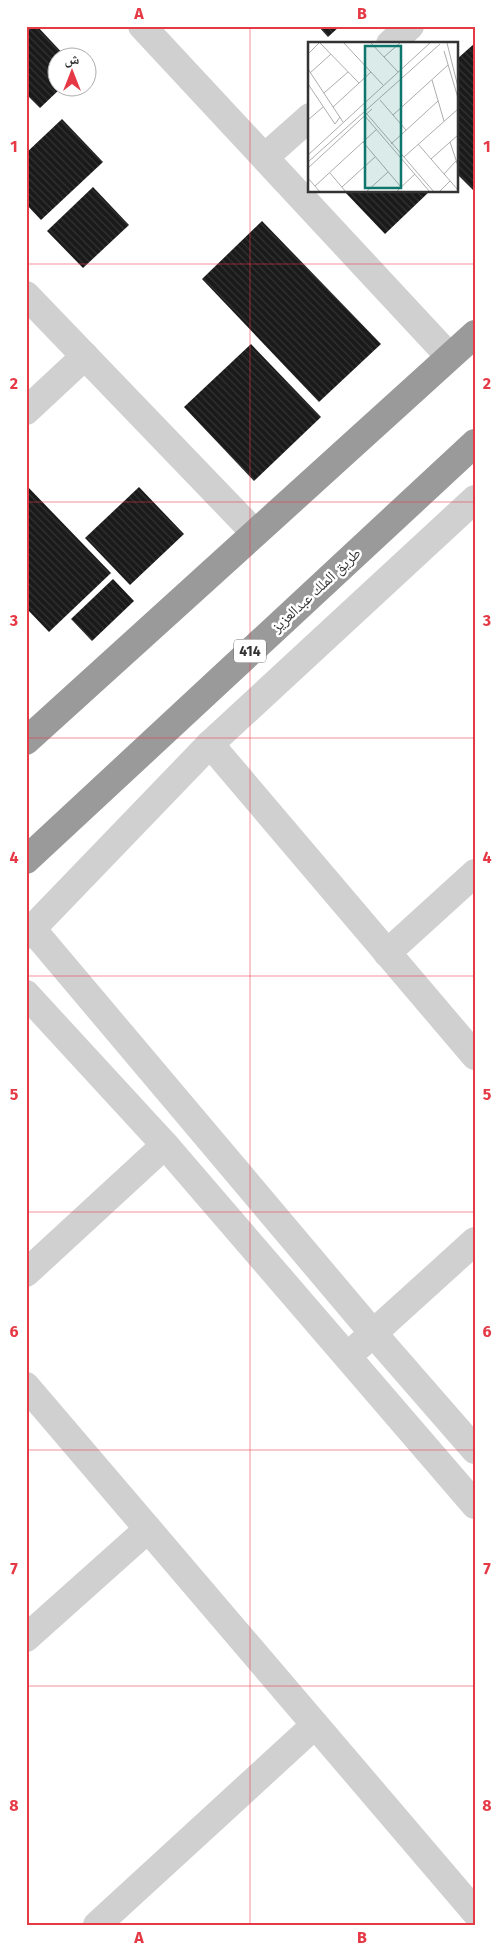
<svg xmlns="http://www.w3.org/2000/svg" width="501" height="1951" font-family="'Fira Sans','Noto Naskh Arabic',sans-serif">
  <defs>
    <pattern id="building-back-hatch" width="6" height="6" patternUnits="userSpaceOnUse" patternTransform="scale(1.25)"><rect width="6" height="6" fill="#1a1a1a"/><path d="M-1 5l2 2M0 0l6 6M5-1l2 2" fill="none" stroke="#333"/></pattern>
  </defs>
  <rect width="100%" height="100%" fill="#fff"/>
  <!-- building -->
  <g fill="url(#building-back-hatch)">
    <path d="M 32,26 L 37,26 L 67,58 L 58,58 L 58,88 L 61,88 L 40,108 L 26,94 L 26,32 Z"/>
    <path d="M 318,26 L 340,26 L 328,37 Z"/>
    <path d="M 475,43 L 475,192 L 457,174 L 457,59 Z"/>
    <path d="M 62,119 L 103,162 L 41,220 L 26,204 L 26,153 Z"/>
    <path d="M 93,187 L 129,225 L 83,268 L 47,231 Z"/>
    <path d="M 344,191 L 430,191 L 385,234 Z"/>
    <path d="M 262,221 L 381,344 L 319,402 L 202,279 Z"/>
    <path d="M 251,344 L 321,417 L 254,481 L 184,407 Z"/>
    <path d="M 26,485 L 111,573 L 49,632 L 26,608 Z"/>
    <path d="M 139,487 L 184,534 L 130,585 L 85,538 Z"/>
    <path d="M 113,579 L 134,601 L 92,641 L 71,619 Z"/>
  </g>
  <g fill="none" stroke-linecap="round" stroke-linejoin="round">
    <!-- minor -->
    <g stroke="#d0d0d0" stroke-width="28">
      <path d="M 142,26 L 449,356"/>
      <path d="M 390,44 L 410,26"/>
      <path d="M 265,157 L 310,117"/>
      <path d="M 26,295 L 255,533"/>
      <path d="M 26,411 L 85,356"/>
      <path d="M 210,744 L 475,1056"/>
      <path d="M 26,926 L 33,930 L 373,1333 L 475,1450"/>
      <path d="M 26,935 L 210,744 L 475,499"/>
      <path d="M 387,953 L 475,873"/>
      <path d="M 26,994 L 165,1145 L 475,1505"/>
      <path d="M 26,1273 L 165,1145"/>
      <path d="M 359,1346 L 475,1241"/>
      <path d="M 26,1386 L 475,1912"/>
      <path d="M 26,1638 L 148,1529"/>
      <path d="M 97,1925 L 315,1725"/>
    </g>
    <!-- highway -->
    <g stroke="#9a9a9a" stroke-width="28">
      <path d="M 26,741 L 475,334"/>
      <path d="M 26,860 L 475,443"/>
    </g>
  </g>
  <!-- grid -->
  <path fill="none" stroke="#e63946" stroke-width="1" stroke-opacity="0.55" d="M 250,26 L 250,1925M 26,264 L 475,264M 26,502 L 475,502M 26,738 L 475,738M 26,976 L 475,976M 26,1212 L 475,1212M 26,1450 L 475,1450M 26,1686 L 475,1686"/>
  <g text-anchor="middle" dominant-baseline="central" stroke-width="5" stroke-linejoin="round" paint-order="stroke">
    <!-- shield labels -->
    <rect fill="#fff" stroke="#707070" stroke-width="1" x="234" y="639.5" width="32" height="23" rx="4"/>
    <g font-size="14" font-weight="bold" fill="#333">
      <text x="250" y="651">414</text>
    </g>
    <!-- street labels -->
    <g font-size="15" fill="#333" stroke="#fff">
      <text transform="translate(316 590) rotate(-43)">طريق الملك عبدالعزيز</text>
    </g>
  </g>
  <!-- overview -->
  <g transform="translate(308 42)">
    <rect width="150" height="150" fill="#fff"/>
    <path fill="none" stroke="#adadad" stroke-width="1" d="M 35,0 L 75,43M 62,0 L 90,30M 12,1 L 51,41M 139,1 L 150,45M 136,9 L 150,56M 0,12 L 12,0M 76,15 L 93,0M 0,27 L 35,80M 2,31 L 23,12M 124,38 L 136,79M 0,42 L 27,82 L 32,75M 16,51 L 40,30M 72,58 L 98,88M 25,65 L 63,30M 58,71 L 126,150M 56,73 L 122,150M 85,73 L 140,23M 0,78 L 15,65M 55,100 L 93,145M 142,100 L 150,124M 83,102 L 130,59M 110,102 L 150,148M 0,113 L 123,0M 96,115 L 150,67M 123,117 L 150,93M 0,120 L 132,2M 0,126 L 64,67M 22,131 L 38,150M 136,132 L 148,119M 0,136 L 12,150M 7,144 L 69,87M 34,145 L 67,115M 58,150 L 80,130M 88,150 L 107,132M 131,150 L 142,139"/>
    <path fill="#0f766e" fill-opacity="0.15" stroke="#0f766e" stroke-width="2.5" d="M 57,4 L 93,4 L 93,146 L 57,146 Z"/>
    <rect width="150" height="150" fill="none" stroke="#333" stroke-width="2.5"/>
  </g>
  <!-- border -->
  <rect width="501" height="1951" fill="none" stroke="#ffffff" stroke-width="55"/>
  <!-- north arrow -->
  <g transform="translate(72 72)"><circle r="24" fill="#ffffff" stroke="#adadad"/>
  <path d="M0-4L9 19L0 12L-9 19Z" fill="#e63946"/>
  <text y="-8" font-size="14" font-weight="bold" text-anchor="middle" fill="#333333">ش</text>
  </g>
  <rect x="28" y="28" width="446" height="1896" fill="none" stroke="#e63946" stroke-width="2"/>
  <g font-size="16" text-anchor="middle" font-weight="bold" fill="#e63946">
    <text x="139" y="19">A</text>
    <text x="362" y="19">B</text>
    <text x="14" y="152">1</text>
    <text x="487" y="152">1</text>
    <text x="14" y="389">2</text>
    <text x="487" y="389">2</text>
    <text x="14" y="626">3</text>
    <text x="487" y="626">3</text>
    <text x="14" y="863">4</text>
    <text x="487" y="863">4</text>
    <text x="14" y="1100">5</text>
    <text x="487" y="1100">5</text>
    <text x="14" y="1337">6</text>
    <text x="487" y="1337">6</text>
    <text x="14" y="1574">7</text>
    <text x="487" y="1574">7</text>
    <text x="14" y="1811">8</text>
    <text x="487" y="1811">8</text>
    <text x="139" y="1943">A</text>
    <text x="362" y="1943">B</text>
  </g>
</svg>
